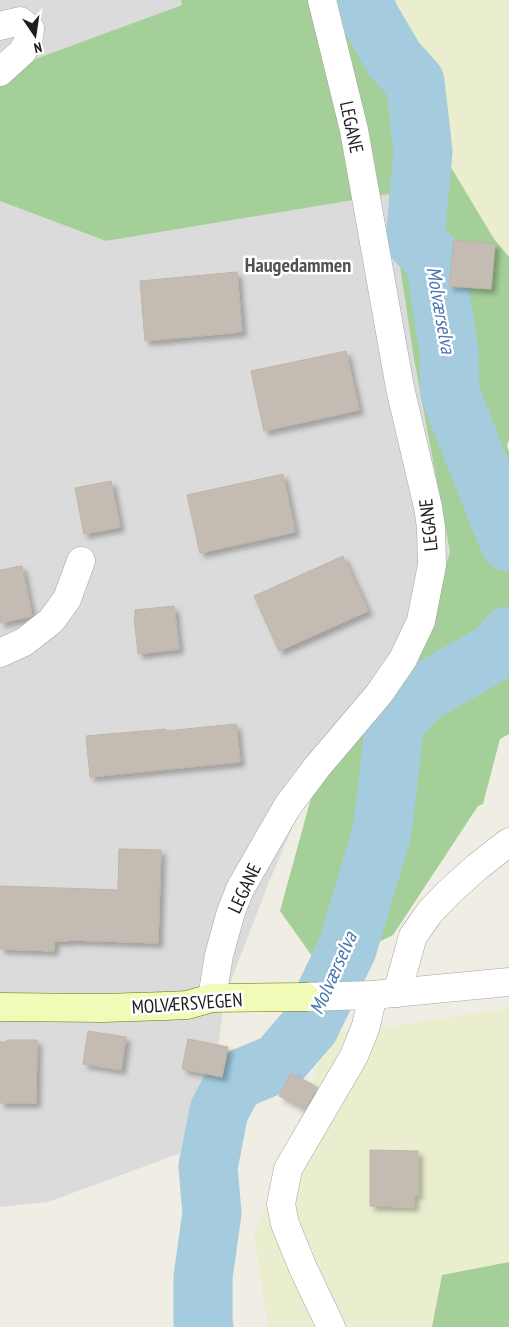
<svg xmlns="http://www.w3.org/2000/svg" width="509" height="1327" font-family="'PT Sans Narrow',sans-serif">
  <defs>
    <filter id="shadow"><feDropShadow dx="4.5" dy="4.5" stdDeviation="2.5" flood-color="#0004"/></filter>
  </defs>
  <rect width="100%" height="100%" fill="#efede4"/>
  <!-- residential -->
  <g fill="#dcdbdb">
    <path d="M 0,0 L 181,0 L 182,5 L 0,72 Z"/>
    <path d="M 389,193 L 414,359 L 450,552 L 416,663 L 316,780 L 318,768 L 269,882 L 224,999 L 209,1127 L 208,1143 L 48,1202 L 0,1207 L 0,201 L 106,241 Z"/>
  </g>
  <!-- farmland -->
  <g fill="#eaeecf">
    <path d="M 379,0 L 509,0 L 509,257 L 494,239 L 449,164 L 403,64 Z"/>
    <path d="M 509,1008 L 509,1262 L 442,1275 L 432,1327 L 268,1327 L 254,1236 L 304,1106 L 329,1033 L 393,1026 Z"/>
  </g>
  <!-- forest -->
  <g fill="#a4cf98">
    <path d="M 181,0 L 379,0 L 403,64 L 449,164 L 494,239 L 509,257 L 509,440 L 507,445 L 509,452 L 509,734 L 500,739 L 483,804 L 478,806 L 393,935 L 322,970 L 280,911 L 316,780 L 416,663 L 450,552 L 414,359 L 389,194 L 106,241 L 0,201 L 0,72 L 182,5 Z"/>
    <path d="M 509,1262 L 509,1327 L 432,1327 L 442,1275 Z"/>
  </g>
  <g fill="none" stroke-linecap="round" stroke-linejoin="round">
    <!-- river -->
    <g stroke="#a4ccde" stroke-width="59">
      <path d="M 365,0 L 368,14 L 395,60 L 415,82 L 423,151 L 415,240 L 435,261 L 449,351 L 450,393 L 509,542"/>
      <path d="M 204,1327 L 203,1323 L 203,1277 L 212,1213 L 208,1167 L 219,1111 L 235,1081 L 278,1063 L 310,1026 L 347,949 L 382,832 L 395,722 L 420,695 L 498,650 L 509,636"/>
    </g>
  </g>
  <!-- building -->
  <g fill="#c4bcb3" stroke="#c1b4a6" filter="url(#shadow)">
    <path d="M 454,240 L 495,244 L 491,289 L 449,286 Z"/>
    <path d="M 237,272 L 242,332 L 145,341 L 140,281 Z"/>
    <path d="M 346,351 L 359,410 L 264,431 L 251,371 Z"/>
    <path d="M 283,474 L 295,532 L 200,553 L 187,495 Z"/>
    <path d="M 111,481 L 120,527 L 84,534 L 75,488 Z"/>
    <path d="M 343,556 L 368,611 L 279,651 L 254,596 Z"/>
    <path d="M 22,566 L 32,616 L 0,623 L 0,570 Z"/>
    <path d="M 174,606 L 179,649 L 138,654 L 134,617 L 135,616 L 135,610 Z"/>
    <path d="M 236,724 L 240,762 L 90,777 L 86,736 L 166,729 L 166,731 Z"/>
    <path d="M 119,849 L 161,850 L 158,943 L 69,940 L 69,941 L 54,941 L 54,951 L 0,949 L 0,886 L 118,890 Z"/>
    <path d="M 88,1031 L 126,1037 L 121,1070 L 83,1064 Z"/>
    <path d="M 188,1039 L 228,1047 L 222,1077 L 182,1069 Z"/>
    <path d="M 7,1040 L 37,1040 L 36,1103 L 0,1103 L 0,1042 L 7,1042 Z"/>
    <path d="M 291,1073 L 317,1087 L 305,1109 L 279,1096 Z"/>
    <path d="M 370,1150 L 418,1151 L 418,1195 L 414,1195 L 414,1207 L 370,1206 Z"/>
  </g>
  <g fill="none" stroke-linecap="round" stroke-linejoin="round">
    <!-- street casing -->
    <g stroke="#a5a5a5" stroke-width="29">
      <g id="street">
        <path d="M 0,26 L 20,21 L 30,29 L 28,42 L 22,52 L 0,72"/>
        <path d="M 0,653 L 24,642 L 51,621 L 67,599 L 81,561"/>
        <path d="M 397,993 L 413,936 L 430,912 L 448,893 L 477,867 L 509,842"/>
        <path d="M 305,997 L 373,995 L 509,982"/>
        <path d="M 212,998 L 219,955 L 231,912 L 240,889 L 287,807 L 317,767 L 379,694 L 403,659 L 421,621 L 432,565 L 431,527 L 428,507 L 400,388 L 354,130 L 322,0"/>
        <path d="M 331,1327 L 303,1268 L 285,1224 L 281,1204 L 288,1169 L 354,1056 L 366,1026 L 373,995"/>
      </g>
    </g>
    <!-- secondary casing -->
    <g stroke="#617703" stroke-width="29">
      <path id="secondary" d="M 0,1007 L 103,1008 L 166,1006 L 187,1005 L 212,998 L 305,997"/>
    </g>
    <!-- street -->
    <use href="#street" stroke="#fff" stroke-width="28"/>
    <!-- secondary -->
    <use href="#secondary" stroke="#f2fab7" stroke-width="28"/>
  </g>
  <g text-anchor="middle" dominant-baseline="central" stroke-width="5" stroke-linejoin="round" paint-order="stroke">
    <!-- street labels -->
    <g font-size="19" fill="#1e1e1e" stroke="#fff">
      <text transform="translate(352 127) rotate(78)">LEGANE</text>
      <text transform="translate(428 525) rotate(-96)">LEGANE</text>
      <text transform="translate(244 888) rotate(-65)">LEGANE</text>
      <text transform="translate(187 1003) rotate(-4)">MOLVÆRSVEGEN</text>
    </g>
    <!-- neighbourhood labels -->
    <g font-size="20" font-weight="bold" fill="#515151" stroke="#fff">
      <text x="298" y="265">Haugedammen</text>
    </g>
    <!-- water labels -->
    <g font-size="20" font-style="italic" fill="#4974af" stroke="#fff">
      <text transform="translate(441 310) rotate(80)">Molværselva</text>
      <text transform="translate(333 973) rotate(-66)">Molværselva</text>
    </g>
  </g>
  <!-- north arrow -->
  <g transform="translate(35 35) rotate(167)" stroke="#ffffff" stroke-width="4" paint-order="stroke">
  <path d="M0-4L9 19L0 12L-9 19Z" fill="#1e1e1e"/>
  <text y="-8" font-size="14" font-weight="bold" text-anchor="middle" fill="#1e1e1e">N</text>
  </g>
</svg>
